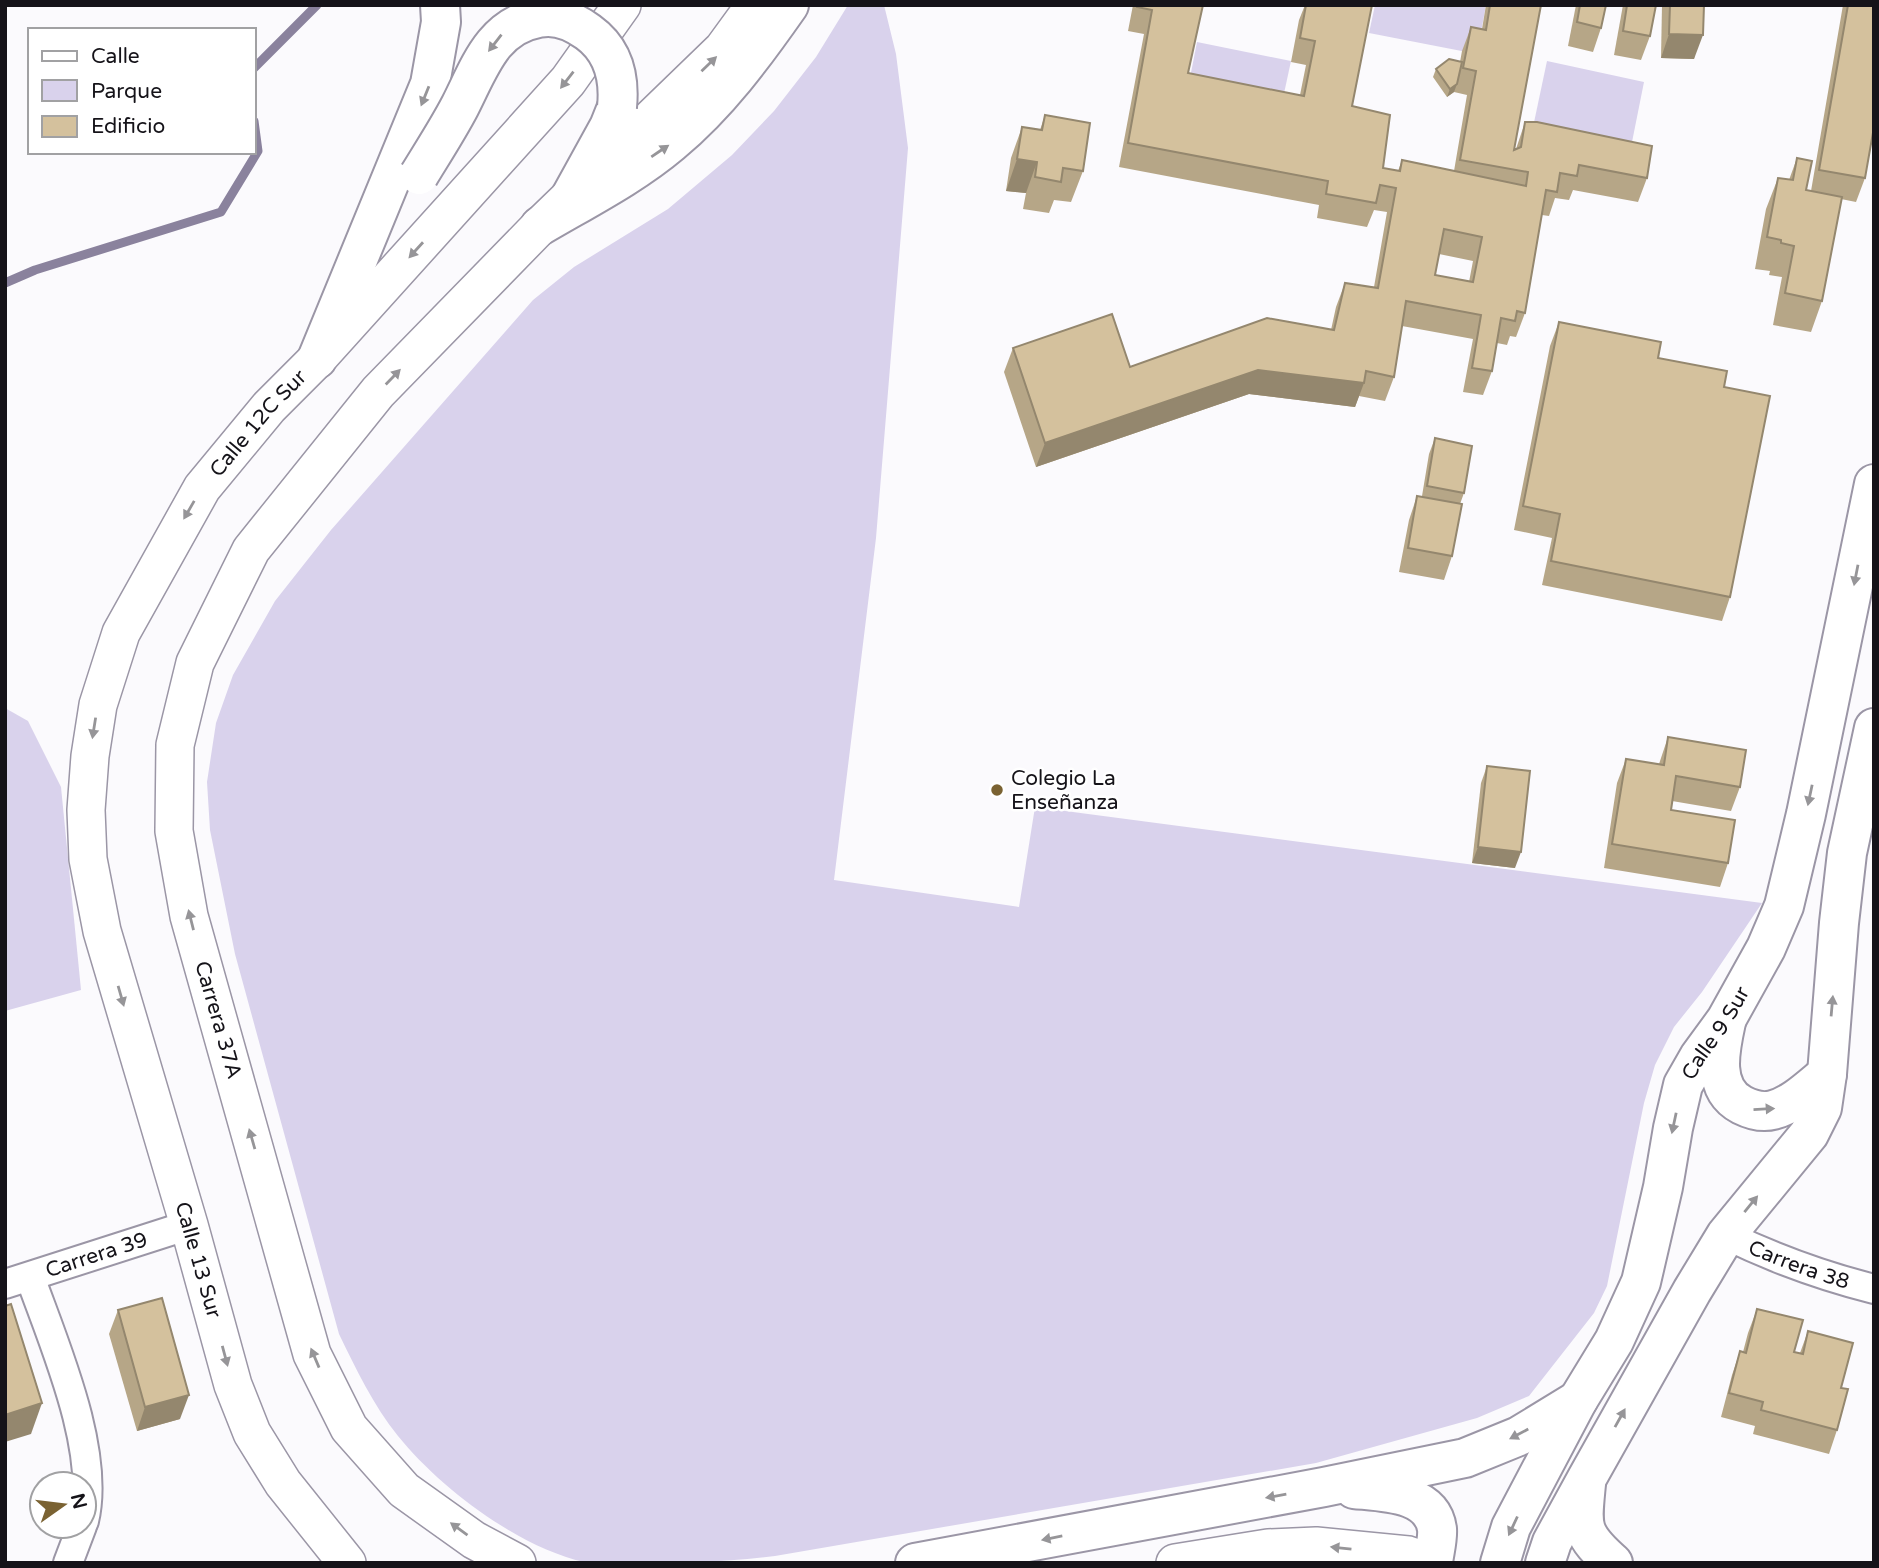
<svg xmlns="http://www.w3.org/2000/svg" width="1879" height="1568" font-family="'Varela Round',sans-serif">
  <rect width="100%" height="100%" fill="#fbfafd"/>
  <!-- green -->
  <g fill="#d9d2ec">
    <path d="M 848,5 L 884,5 L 896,54 L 908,148 L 876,538 L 834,880 L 1019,907 L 1035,807 L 1762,903 L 1702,992 L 1674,1027 L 1655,1065 L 1644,1103 L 1607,1286 L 1594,1313 L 1529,1396 L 1477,1418 L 1316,1463 L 775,1556 C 727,1562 680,1563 632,1563 C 617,1563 599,1566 584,1562 C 518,1547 440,1488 398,1436 C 373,1405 356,1369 339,1334 L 235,954 L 210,830 L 207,782 L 216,723 L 233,675 L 275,601 L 331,530 L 533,300 L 574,267 L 668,209 L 732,155 L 774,111 L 816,57 Z"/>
    <path d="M 1375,5 L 1486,5 L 1477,54 L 1369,33 Z"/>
    <path d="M 1197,42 L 1291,61 L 1280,112 L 1187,93 Z"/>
    <path d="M 1547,61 L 1644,82 L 1627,167 L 1529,146 Z"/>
    <path d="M 5,708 L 28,721 L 61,787 L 81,990 L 5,1011 Z"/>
  </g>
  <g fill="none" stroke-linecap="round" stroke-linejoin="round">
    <!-- stream -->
    <g stroke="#8a829d" stroke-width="9">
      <path d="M 254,68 L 317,5"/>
      <path d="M 5,283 L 35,270 L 221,212 L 258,151 L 254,121"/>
    </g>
    <!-- minor casing -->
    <g stroke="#9b96a6" stroke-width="32">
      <g id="minor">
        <path id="s1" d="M 1726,1235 C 1773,1258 1823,1276 1874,1289"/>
        <path d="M 30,1277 C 54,1344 101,1451 84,1521"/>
        <path id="s2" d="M 5,1284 L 189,1225"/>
        <path d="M 68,1563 L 82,1526"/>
      </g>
    </g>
    <!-- tertiary casing -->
    <g stroke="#9b96a6" stroke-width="40">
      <g id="tertiary">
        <path id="s3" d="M 347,1563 L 283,1483 L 252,1433 L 233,1385 L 189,1225 L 102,931 L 88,859 L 86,810 L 90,756 L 98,705 L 121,633 L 202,488 L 269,407 L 317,359 L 568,81 L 622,5"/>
        <path d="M 517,1563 L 474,1540 L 404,1490 L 349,1428 L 312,1354 L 189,916 L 174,831 L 175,745 L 195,663 L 251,550 L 378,392 L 540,226 L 723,49 L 755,5"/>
        <path d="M 1175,1563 L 1268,1548 L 1316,1546 L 1408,1555 L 1432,1563"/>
      </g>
    </g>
    <!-- secondary casing -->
    <g stroke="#9b96a6" stroke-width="42">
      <g id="secondary">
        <path d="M 1726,1022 C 1720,1049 1711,1089 1742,1105 C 1752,1110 1762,1113 1773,1110 C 1793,1105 1812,1086 1827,1074"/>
        <path d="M 1586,1484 C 1582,1526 1579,1533 1613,1563"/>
        <path d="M 1354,1489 C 1383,1492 1432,1492 1437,1529 C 1438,1539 1434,1553 1433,1563"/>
        <path d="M 915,1563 L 1324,1487 L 1465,1458 L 1519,1436 L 1578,1400"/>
        <path id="s4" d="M 1500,1563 L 1511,1527 L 1578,1400 L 1614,1341 L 1641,1282 L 1663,1187 L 1673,1128 L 1683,1085 L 1699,1057 L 1726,1020 L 1766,948 L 1784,906 L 1806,814 L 1874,484"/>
        <path d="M 1545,1563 L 1552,1542 L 1587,1478 L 1692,1291 L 1726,1235 L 1809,1134 L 1822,1108 L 1827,1074 L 1839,923 L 1847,853 L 1874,728"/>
      </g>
    </g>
    <!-- primary casing -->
    <g stroke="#9b96a6" stroke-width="42">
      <g id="primary">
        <path d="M 571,196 L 609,127 L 617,107"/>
        <path d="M 540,226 C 584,200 632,176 671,143 C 718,104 754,55 789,5"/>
        <path d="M 317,359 L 430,84 L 441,22 L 440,5"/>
      </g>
    </g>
    <!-- minor -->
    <use href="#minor" stroke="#fff" stroke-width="28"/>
    <!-- tertiary -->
    <use href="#tertiary" stroke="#fff" stroke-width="37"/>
    <!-- secondary -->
    <use href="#secondary" stroke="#fff" stroke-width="38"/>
    <!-- primary -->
    <use href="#primary" stroke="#fff" stroke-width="38"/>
    <!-- primary-bridge casing -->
    <g stroke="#9b96a6" stroke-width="42" stroke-linecap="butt">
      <path id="primary-bridge" d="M 419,175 C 433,152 448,129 460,106 C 479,69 492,26 538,18 C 556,14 573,21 588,32 C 613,50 620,77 617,107"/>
    </g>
    <!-- primary-bridge -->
    <use href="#primary-bridge" stroke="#fff" stroke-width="38"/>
  </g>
  <!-- wall -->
  <g fill="#b6a687" fill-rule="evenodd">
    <path d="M 1133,5 L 1203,5 L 1188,73 L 1300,95 L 1306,65 L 1291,62 L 1299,20 L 1305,5 L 1372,5 L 1352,106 L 1383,168 L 1398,171 L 1402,160 L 1454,171 L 1467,95 L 1454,92 L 1447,97 L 1433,77 L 1436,69 L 1460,62 L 1462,51 L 1471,27 L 1482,29 L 1486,5 L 1540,5 L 1514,150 L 1516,149 L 1525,122 L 1647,178 L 1638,202 L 1573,190 L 1569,200 L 1555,198 L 1549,216 L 1542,215 L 1525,313 L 1516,337 L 1510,336 L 1507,345 L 1497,343 L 1492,371 L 1483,395 L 1463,392 L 1473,339 L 1402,326 L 1394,377 L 1385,401 L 1359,396 L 1355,407 L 1249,394 L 1036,467 L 1004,372 L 1013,348 L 1130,367 L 1331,330 L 1336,307 L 1345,283 L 1374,287 L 1387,212 L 1374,210 L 1367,227 L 1317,218 L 1319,205 L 1119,167 L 1144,34 L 1128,31 ZM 1439,254 L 1473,261 L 1469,282 L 1435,275 Z"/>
    <path d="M 1576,5 L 1606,5 L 1601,28 L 1593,52 L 1568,46 Z"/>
    <path d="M 1623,5 L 1656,5 L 1650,36 L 1641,60 L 1614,55 Z"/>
    <path d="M 1662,5 L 1704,5 L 1694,59 L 1661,58 Z"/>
    <path d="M 1843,5 L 1874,5 L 1865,178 L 1856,202 L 1841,199 L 1822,301 L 1811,332 L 1773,325 L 1782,277 L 1769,275 L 1770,271 L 1755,269 L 1766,209 L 1778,178 L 1789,180 L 1797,158 L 1806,190 L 1811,191 Z"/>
    <path d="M 1045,115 L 1083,171 L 1071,202 L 1054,200 L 1049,213 L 1023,209 L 1026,193 L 1006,191 L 1011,158 L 1022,127 L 1040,130 Z"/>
    <path d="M 1559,322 L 1724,387 L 1730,597 L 1722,621 L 1542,585 L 1552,538 L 1514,530 L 1550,346 Z"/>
    <path d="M 1435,438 L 1464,493 L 1460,504 L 1452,556 L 1444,580 L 1399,572 L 1409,520 L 1417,496 L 1422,496 L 1429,454 Z"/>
    <path d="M 1668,737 L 1740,787 L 1731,811 L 1672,801 L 1671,810 L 1728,863 L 1720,887 L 1604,868 L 1617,783 L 1626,759 L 1659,764 Z"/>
    <path d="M 1487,766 L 1515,868 L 1472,863 L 1481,783 Z"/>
    <path d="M 1757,1309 L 1794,1352 L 1800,1353 L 1808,1331 L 1841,1388 L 1837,1430 L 1829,1454 L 1753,1434 L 1755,1426 L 1721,1417 L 1732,1375 L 1740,1351 L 1743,1352 L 1748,1333 Z"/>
    <path d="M 118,1310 L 180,1419 L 137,1431 L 109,1334 Z"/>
  </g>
  <!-- shaded-wall -->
  <g fill="#94876e">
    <path d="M 1669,34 L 1703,35 L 1694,59 L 1661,58 Z"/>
    <path d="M 1457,84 L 1454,92 L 1447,97 L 1450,89 Z"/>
    <path d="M 1017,159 L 1037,162 L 1026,193 L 1006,191 Z"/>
    <path d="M 1258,370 L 1364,383 L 1355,407 L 1249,394 L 1036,467 L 1045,443 Z"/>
    <path d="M 1478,847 L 1521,852 L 1515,868 L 1472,863 Z"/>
    <path d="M 189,1395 L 180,1419 L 137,1431 L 145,1407 Z"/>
    <path d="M 42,1403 L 31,1434 L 5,1442 L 5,1415 Z"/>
  </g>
  <!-- building -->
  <g fill="#d4c19d" stroke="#94876e" stroke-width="2" fill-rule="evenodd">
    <path d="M 1137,5 L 1203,5 L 1188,73 L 1304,96 L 1315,41 L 1300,38 L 1306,5 L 1372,5 L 1352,106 L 1390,115 L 1383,168 L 1400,171 L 1402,160 L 1526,186 L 1528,172 L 1460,160 L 1476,71 L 1463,68 L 1471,27 L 1486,30 L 1490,5 L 1541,5 L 1514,150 L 1521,147 L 1525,122 L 1537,122 L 1652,146 L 1647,178 L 1579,165 L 1577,176 L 1560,173 L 1557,192 L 1546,190 L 1525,313 L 1517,311 L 1515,321 L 1501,318 L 1492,371 L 1472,368 L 1481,315 L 1406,301 L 1394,377 L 1366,371 L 1364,383 L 1258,370 L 1045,443 L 1013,348 L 1112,314 L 1130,367 L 1267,318 L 1334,330 L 1345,283 L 1378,288 L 1396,188 L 1380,185 L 1376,203 L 1326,194 L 1328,181 L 1128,143 L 1152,10 L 1137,7 ZM 1444,229 L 1482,237 L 1473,282 L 1435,275 Z"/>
    <path d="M 1580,5 L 1606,5 L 1601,28 L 1577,22 Z"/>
    <path d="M 1627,5 L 1656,5 L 1650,36 L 1623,31 Z"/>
    <path d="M 1670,5 L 1704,5 L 1703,35 L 1669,34 Z"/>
    <path d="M 1848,5 L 1874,5 L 1874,127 L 1865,178 L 1819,170 Z"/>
    <path d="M 1449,59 L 1462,62 L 1457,84 L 1450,89 L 1436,69 Z"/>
    <path d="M 1045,115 L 1090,123 L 1083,171 L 1063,168 L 1061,182 L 1035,177 L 1037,162 L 1017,159 L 1022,127 L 1042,130 Z"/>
    <path d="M 1797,158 L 1812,161 L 1806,190 L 1842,197 L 1822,301 L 1785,293 L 1794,246 L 1781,243 L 1781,240 L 1767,237 L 1778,178 L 1793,180 Z"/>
    <path d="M 1559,322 L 1661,342 L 1658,358 L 1727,371 L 1724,387 L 1770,396 L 1730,597 L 1551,561 L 1560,514 L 1523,506 Z"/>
    <path d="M 1435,438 L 1472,446 L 1464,493 L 1427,486 Z"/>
    <path d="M 1417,496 L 1462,504 L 1452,556 L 1408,548 Z"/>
    <path d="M 1668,737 L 1746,750 L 1740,787 L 1676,776 L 1671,810 L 1735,820 L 1728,863 L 1612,844 L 1626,759 L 1664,765 Z"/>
    <path d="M 1487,766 L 1530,771 L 1521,852 L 1478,847 Z"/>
    <path d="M 162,1298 L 189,1395 L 145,1407 L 118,1310 Z"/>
    <path d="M 11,1304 L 42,1403 L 5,1415 L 5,1306 Z"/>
    <path d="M 1757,1309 L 1803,1320 L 1794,1352 L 1803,1354 L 1808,1331 L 1853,1343 L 1841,1388 L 1848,1389 L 1837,1430 L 1761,1410 L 1763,1402 L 1729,1393 L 1740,1351 L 1746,1353 Z"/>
  </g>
  <!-- one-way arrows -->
  <defs><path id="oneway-solid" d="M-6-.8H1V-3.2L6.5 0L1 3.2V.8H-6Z" transform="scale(1.75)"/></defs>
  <g fill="#969598">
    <use href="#oneway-solid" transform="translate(495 43) rotate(128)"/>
    <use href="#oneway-solid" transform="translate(709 64) rotate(-44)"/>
    <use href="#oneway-solid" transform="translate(567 80) rotate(128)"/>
    <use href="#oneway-solid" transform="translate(425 96) rotate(112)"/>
    <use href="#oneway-solid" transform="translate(660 151) rotate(-34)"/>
    <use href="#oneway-solid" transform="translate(416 250) rotate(132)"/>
    <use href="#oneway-solid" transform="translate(393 377) rotate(-46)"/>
    <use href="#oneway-solid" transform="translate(189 510) rotate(120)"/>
    <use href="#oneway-solid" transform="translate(1856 575) rotate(101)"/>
    <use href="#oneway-solid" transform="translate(94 728) rotate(99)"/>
    <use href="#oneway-solid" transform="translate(1810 795) rotate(102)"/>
    <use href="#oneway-solid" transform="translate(191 920) rotate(-104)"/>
    <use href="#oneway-solid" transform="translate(121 996) rotate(74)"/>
    <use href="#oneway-solid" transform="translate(1832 1006) rotate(-85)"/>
    <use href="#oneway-solid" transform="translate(1764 1109) rotate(-3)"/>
    <use href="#oneway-solid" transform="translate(1674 1123) rotate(102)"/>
    <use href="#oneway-solid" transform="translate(252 1139) rotate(-106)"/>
    <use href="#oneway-solid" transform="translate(1751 1204) rotate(-51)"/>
    <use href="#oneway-solid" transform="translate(225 1356) rotate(75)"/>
    <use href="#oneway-solid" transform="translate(315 1358) rotate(-113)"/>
    <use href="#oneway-solid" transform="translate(1620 1418) rotate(-61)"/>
    <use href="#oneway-solid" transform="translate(1519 1434) rotate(152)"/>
    <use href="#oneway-solid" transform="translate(1276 1496) rotate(170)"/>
    <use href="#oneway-solid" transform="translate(1513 1526) rotate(115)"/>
    <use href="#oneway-solid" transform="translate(459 1529) rotate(-144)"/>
    <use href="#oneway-solid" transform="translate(1052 1538) rotate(169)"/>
    <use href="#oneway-solid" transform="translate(1341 1548) rotate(-174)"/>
  </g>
  <!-- markers -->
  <circle fill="#7a6232" stroke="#fff" stroke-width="2.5" cx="997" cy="790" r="7"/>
  <g text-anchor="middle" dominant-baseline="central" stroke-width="5" stroke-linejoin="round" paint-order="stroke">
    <!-- street labels -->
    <g font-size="21" fill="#151319" stroke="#fff">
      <text stroke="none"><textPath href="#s3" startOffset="1241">Calle 12C Sur</textPath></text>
      <text transform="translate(218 1020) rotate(74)">Carrera 37A</text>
      <text stroke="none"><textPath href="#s4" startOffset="578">Calle 9 Sur</textPath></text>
      <text stroke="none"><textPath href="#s2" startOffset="96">Carrera 39</textPath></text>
      <text transform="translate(198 1260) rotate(74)">Calle 13 Sur</text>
      <text stroke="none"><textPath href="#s1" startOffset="79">Carrera 38</textPath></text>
    </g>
    <!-- poi labels -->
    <g font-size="21" fill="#151319" stroke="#fff" text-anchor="start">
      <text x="1011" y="778">Colegio La<tspan x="1011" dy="24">Enseñanza</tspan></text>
    </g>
  </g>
  <!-- border -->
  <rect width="1879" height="1568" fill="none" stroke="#151319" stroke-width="14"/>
  <!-- legend -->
  <rect x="28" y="28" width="228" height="126" fill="#ffffff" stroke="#a1a1a3" stroke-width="2"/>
  <rect x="42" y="51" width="35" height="10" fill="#ffffff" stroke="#a1a1a3" stroke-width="2"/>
  <text x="91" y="63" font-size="21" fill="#151319">Calle</text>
  <rect x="42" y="80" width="35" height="21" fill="#d9d2ec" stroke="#a1a1a3" stroke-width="2"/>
  <text x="91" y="98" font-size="21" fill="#151319">Parque</text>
  <rect x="42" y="116" width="35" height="21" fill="#d4c19d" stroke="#a1a1a3" stroke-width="2"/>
  <text x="91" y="133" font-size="21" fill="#151319">Edificio</text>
  <!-- north arrow -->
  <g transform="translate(63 1505) rotate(76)"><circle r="33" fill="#ffffff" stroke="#a1a1a3" stroke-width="2"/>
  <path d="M0-5L12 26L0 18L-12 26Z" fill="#7a6232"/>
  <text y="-10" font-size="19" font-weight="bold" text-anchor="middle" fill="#151319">N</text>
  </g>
</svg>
